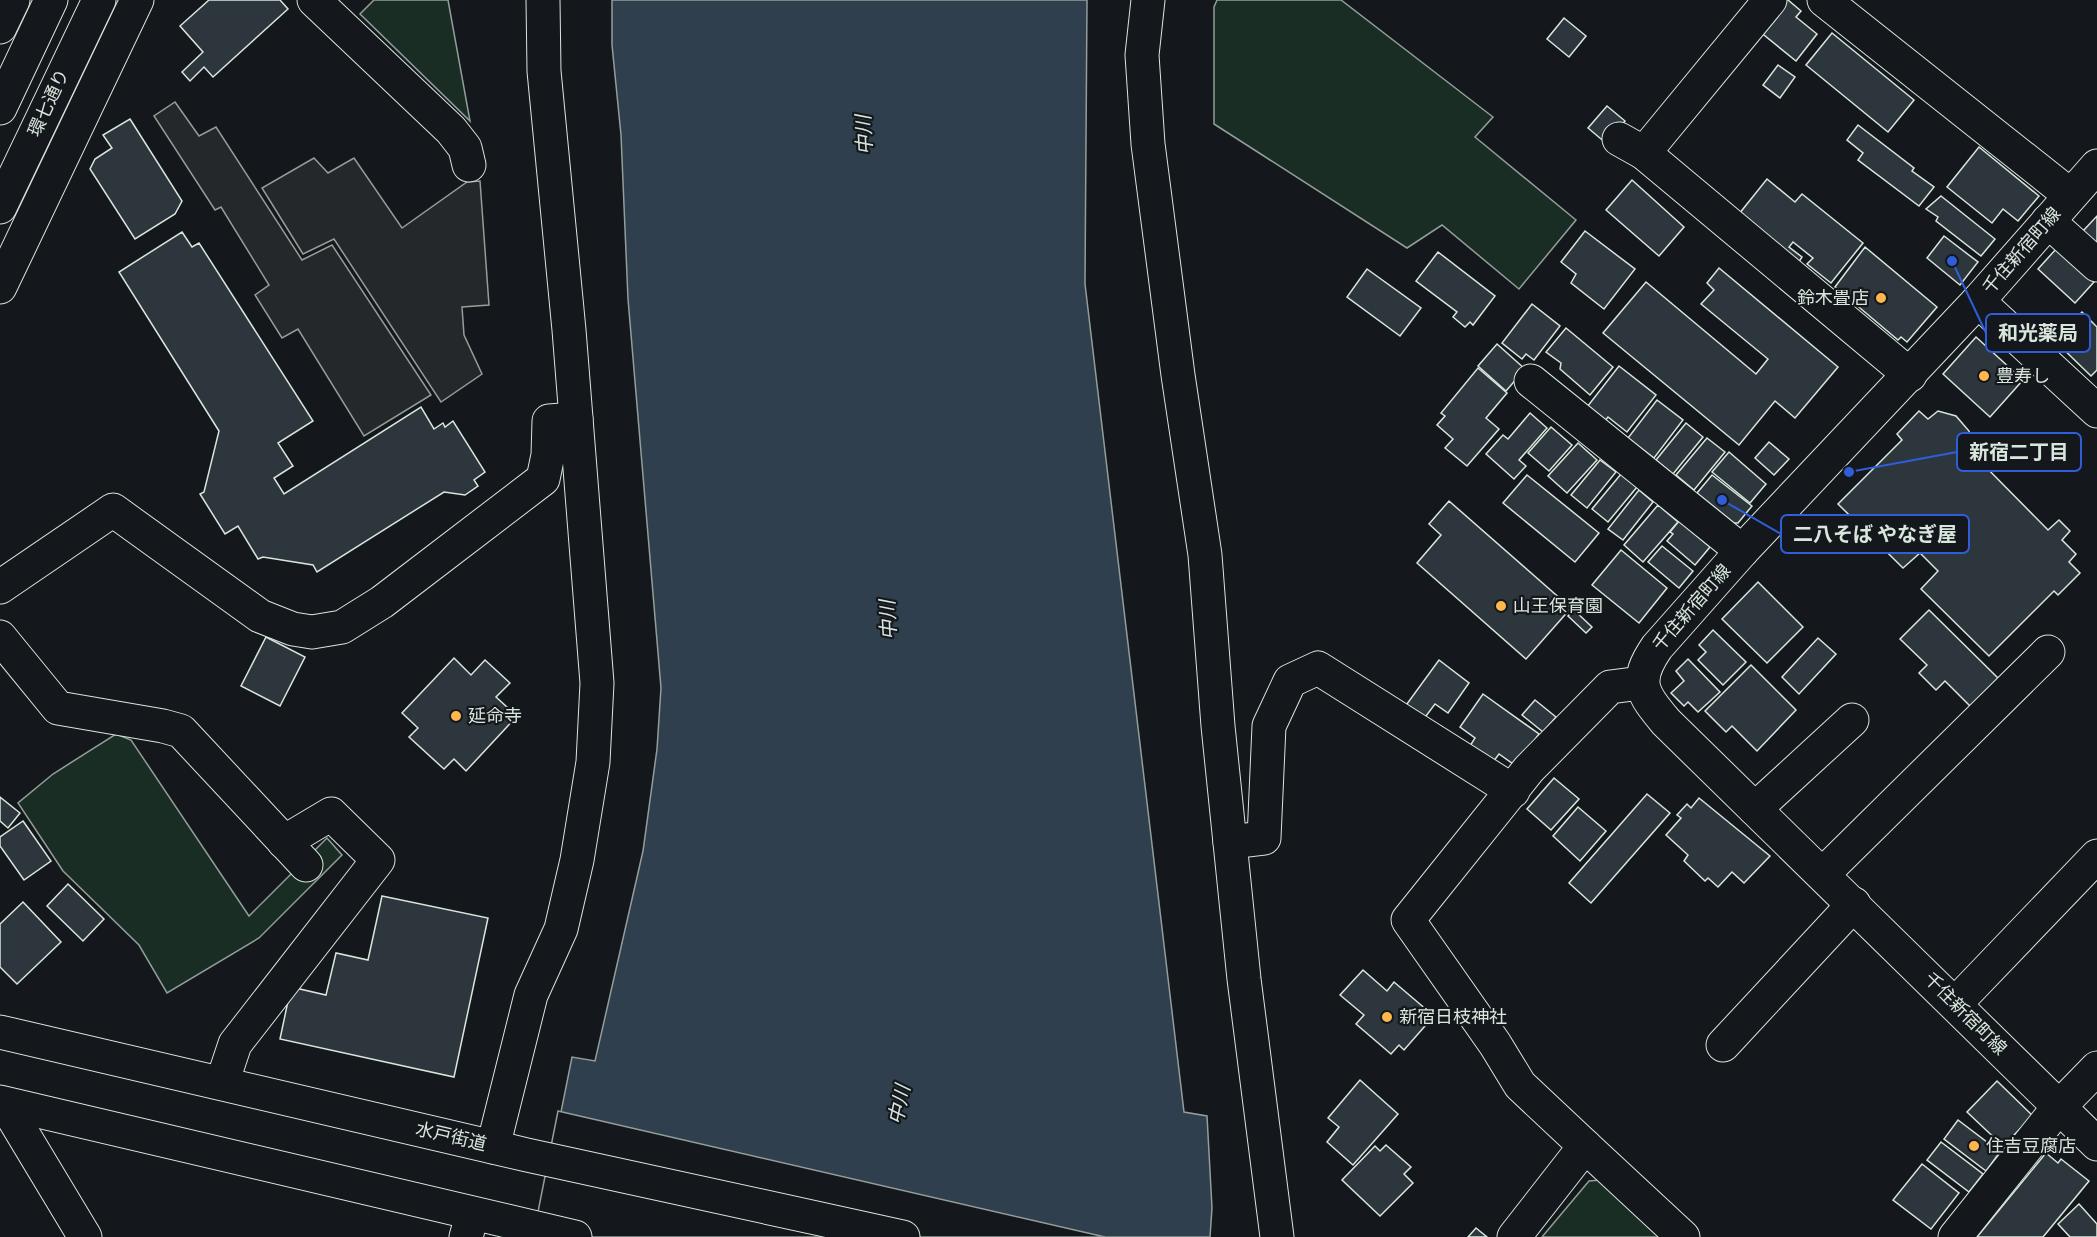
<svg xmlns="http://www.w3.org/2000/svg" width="2097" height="1237" font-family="'Source Sans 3','Noto Sans JP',sans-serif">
  <rect width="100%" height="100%" fill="#14181c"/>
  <!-- green -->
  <g fill="#1a2d24" stroke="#939e99" stroke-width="1.5">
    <path d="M 374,0 L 448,0 L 470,121 L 360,14 Z"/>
    <path d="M 1217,0 L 1341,0 L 1493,117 L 1475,137 L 1576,220 L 1519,289 L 1442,225 L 1407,248 L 1214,124 L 1214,7 Z"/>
    <path d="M 116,734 L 131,740 L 249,916 L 327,838 L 342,855 L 259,938 L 167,993 L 139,945 L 63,871 L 18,803 L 53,774 Z"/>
    <path d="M 1601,1180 L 1660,1237 L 1542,1237 L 1589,1181 Z"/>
  </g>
  <!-- parking -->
  <g fill="#24282b" stroke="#939e99" stroke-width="1.5">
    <path d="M 175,102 L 199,136 L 216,127 L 302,260 L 332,245 L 431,395 L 364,436 L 298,329 L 282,338 L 255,295 L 269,285 L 221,207 L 215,210 L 154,116 Z"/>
    <path d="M 314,158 L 328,173 L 354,158 L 402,228 L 467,182 L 480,181 L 489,305 L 462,307 L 464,335 L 482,374 L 441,402 L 334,239 L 303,254 L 262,188 Z"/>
  </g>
  <!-- water -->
  <path fill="#2f3f4d" stroke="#939e99" stroke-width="1.5" d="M 612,0 L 1087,0 L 1085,284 L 1184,1112 L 1207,1116 L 1212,1208 L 1210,1237 L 536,1237 L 572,1057 L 595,1061 L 643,851 L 657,749 L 661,688 L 628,299 L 621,135 L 612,45 Z"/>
  <!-- pier -->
  <path fill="#14181c" stroke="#939e99" stroke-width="1.5" d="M 558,1111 L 1105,1237 L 533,1237 Z"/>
  <!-- building -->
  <g fill="#2c363c" stroke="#d8e6dc" stroke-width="1.5">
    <path d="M 209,0 L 280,0 L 288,9 L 213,77 L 204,67 L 190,81 L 182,72 L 203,52 L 180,26 Z"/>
    <path d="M 1775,0 L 1788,0 L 1801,11 L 1796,17 L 1817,34 L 1796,61 L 1754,27 Z"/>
    <path d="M 1564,18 L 1586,36 L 1569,57 L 1547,39 Z"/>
    <path d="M 1832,33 L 1914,100 L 1888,132 L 1806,65 Z"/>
    <path d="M 1778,65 L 1795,77 L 1780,98 L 1763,85 Z"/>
    <path d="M 1607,106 L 1625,121 L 1607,144 L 1588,128 Z"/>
    <path d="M 130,119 L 182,201 L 175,214 L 135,239 L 90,169 L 95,159 L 112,148 L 103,135 Z"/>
    <path d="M 1858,125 L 1914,168 L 1912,171 L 1934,187 L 1919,206 L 1858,160 L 1863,153 L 1847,140 Z"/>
    <path d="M 1979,147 L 2039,196 L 2018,221 L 2003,209 L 1992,223 L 1947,187 Z"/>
    <path d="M 1767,179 L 1795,202 L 1802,194 L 1863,243 L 1831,283 L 1807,264 L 1813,258 L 1793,242 L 1789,247 L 1802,257 L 1799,262 L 1739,214 Z"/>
    <path d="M 1632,180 L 1684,227 L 1659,256 L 1606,210 Z"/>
    <path d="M 1941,196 L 1995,239 L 1981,256 L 1936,221 L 1938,217 L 1926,209 Z"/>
    <path d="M 2097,216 L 2097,245 L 2083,231 Z"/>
    <path d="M 1585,231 L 1635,269 L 1604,309 L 1571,283 L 1576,274 L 1561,262 Z"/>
    <path d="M 182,232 L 192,247 L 199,243 L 313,421 L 278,443 L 293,466 L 274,478 L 284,494 L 421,407 L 434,429 L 443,423 L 445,427 L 453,421 L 485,472 L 474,480 L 478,486 L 465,495 L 444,492 L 317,572 L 313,565 L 263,557 L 258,559 L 238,526 L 225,534 L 200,494 L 204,492 L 219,431 L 119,272 Z"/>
    <path d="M 1944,236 L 1978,262 L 1960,285 L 1927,258 Z"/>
    <path d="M 1865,247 L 1937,307 L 1907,342 L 1901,337 L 1898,340 L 1835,287 Z"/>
    <path d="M 2057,248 L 2094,282 L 2075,303 L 2038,269 Z"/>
    <path d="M 1438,252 L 1495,296 L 1473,325 L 1470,322 L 1465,327 L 1453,317 L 1457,312 L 1416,281 Z"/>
    <path d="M 1719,268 L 1838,367 L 1795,418 L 1775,401 L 1739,445 L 1603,333 L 1646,282 L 1756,374 L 1768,359 L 1701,304 L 1714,290 L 1707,283 Z"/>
    <path d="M 1367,269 L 1421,308 L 1400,336 L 1347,297 Z"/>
    <path d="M 1532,304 L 1560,326 L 1534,360 L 1526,354 L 1522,359 L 1502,343 Z"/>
    <path d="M 2082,312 L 2097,327 L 2097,370 L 2091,376 L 2055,341 Z"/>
    <path d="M 1566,328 L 1613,367 L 1590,395 L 1560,369 L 1561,363 L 1546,352 Z"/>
    <path d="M 1976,337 L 2023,380 L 1990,417 L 1943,374 Z"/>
    <path d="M 1497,344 L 1525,369 L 1506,391 L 1478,366 Z"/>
    <path d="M 1619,366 L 1656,395 L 1627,432 L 1608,417 L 1605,421 L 1587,407 Z"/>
    <path d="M 1478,368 L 1507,393 L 1486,418 L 1499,429 L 1467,466 L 1445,448 L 1453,439 L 1437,425 L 1445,416 L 1441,413 Z"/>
    <path d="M 1657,400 L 1683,420 L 1654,458 L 1628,438 Z"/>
    <path d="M 1919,411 L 1928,419 L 1938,411 L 1956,416 L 1969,431 L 1973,444 L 1972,453 L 2048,530 L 2059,520 L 2070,531 L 2062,540 L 2076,554 L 2069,562 L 2080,573 L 2058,595 L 2054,591 L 1989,656 L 1921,589 L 1938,571 L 1920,553 L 1903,568 L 1838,504 L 1902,440 L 1897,434 Z"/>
    <path d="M 1530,413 L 1547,428 L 1519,460 L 1526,466 L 1514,479 L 1486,454 L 1503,435 L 1508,439 Z"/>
    <path d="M 1686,423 L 1703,437 L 1673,474 L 1656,460 Z"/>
    <path d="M 1551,427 L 1572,445 L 1549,471 L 1528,453 Z"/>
    <path d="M 1707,438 L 1725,452 L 1694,490 L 1676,475 Z"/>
    <path d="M 1769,442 L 1789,459 L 1774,475 L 1755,458 Z"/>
    <path d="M 1578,443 L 1597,460 L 1567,493 L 1548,476 Z"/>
    <path d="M 1729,452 L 1766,484 L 1750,503 L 1712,472 Z"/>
    <path d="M 1600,460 L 1616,472 L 1587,508 L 1571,495 Z"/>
    <path d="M 1621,474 L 1637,487 L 1608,522 L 1592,509 Z"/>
    <path d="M 1527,475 L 1599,533 L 1575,562 L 1503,503 Z"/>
    <path d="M 1712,475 L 1752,506 L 1738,523 L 1734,523 L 1697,493 Z"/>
    <path d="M 1639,490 L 1653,502 L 1623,540 L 1608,529 Z"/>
    <path d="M 1449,501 L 1571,608 L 1526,659 L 1417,563 L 1441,535 L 1429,524 Z"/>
    <path d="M 1658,505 L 1678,522 L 1643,562 L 1624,545 Z"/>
    <path d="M 1679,521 L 1710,547 L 1695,565 L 1667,541 L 1673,534 L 1670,532 Z"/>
    <path d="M 1662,546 L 1693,571 L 1679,588 L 1648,562 Z"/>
    <path d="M 1621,550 L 1667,588 L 1639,623 L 1592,585 Z"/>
    <path d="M 1758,582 L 1803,627 L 1767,663 L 1722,619 Z"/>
    <path d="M 1574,610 L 1592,627 L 1586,633 L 1568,616 Z"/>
    <path d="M 1929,610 L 2002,682 L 1974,710 L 1945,681 L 1936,690 L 1919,673 L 1927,665 L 1900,639 Z"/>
    <path d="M 1713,630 L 1746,662 L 1723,685 L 1698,660 L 1706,652 L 1699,645 Z"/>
    <path d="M 266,637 L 305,657 L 280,706 L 241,686 Z"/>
    <path d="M 1818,638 L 1836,654 L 1799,694 L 1782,677 Z"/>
    <path d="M 454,658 L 471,675 L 485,660 L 510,683 L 496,697 L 517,716 L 466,771 L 454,759 L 444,769 L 409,737 L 418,728 L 402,713 Z"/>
    <path d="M 1688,659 L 1720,692 L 1698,712 L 1688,702 L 1684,706 L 1671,693 L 1684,681 L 1676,671 Z"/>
    <path d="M 1439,660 L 1469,683 L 1448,713 L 1435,704 L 1423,720 L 1404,708 Z"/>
    <path d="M 1751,665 L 1796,710 L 1757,751 L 1732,726 L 1726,732 L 1705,711 Z"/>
    <path d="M 1483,694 L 1539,734 L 1516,766 L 1499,754 L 1493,762 L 1470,746 L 1475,738 L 1460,727 Z"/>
    <path d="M 1535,700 L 1556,717 L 1543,732 L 1522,715 Z"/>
    <path d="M 1554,778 L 1579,799 L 1551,830 L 1527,809 Z"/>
    <path d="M 1647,794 L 1670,813 L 1591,903 L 1569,883 Z"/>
    <path d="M 0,797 L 20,813 L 8,828 L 0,821 Z"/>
    <path d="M 1699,798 L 1770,856 L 1744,883 L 1732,872 L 1718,887 L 1708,878 L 1705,881 L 1684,861 L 1688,855 L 1666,835 L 1681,818 L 1677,815 L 1687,804 L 1691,808 Z"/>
    <path d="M 1578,807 L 1606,831 L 1580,861 L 1553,836 Z"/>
    <path d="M 23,821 L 51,861 L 24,880 L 0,846 L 0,837 Z"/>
    <path d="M 68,884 L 104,919 L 83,941 L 47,906 Z"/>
    <path d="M 382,896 L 488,918 L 454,1077 L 280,1039 L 291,987 L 326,995 L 336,953 L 368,960 Z"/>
    <path d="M 23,902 L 61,942 L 17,984 L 0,967 L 0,924 Z"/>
    <path d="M 1363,970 L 1387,991 L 1394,982 L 1428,1011 L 1419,1020 L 1425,1026 L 1404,1050 L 1399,1045 L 1391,1054 L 1356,1024 L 1364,1015 L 1340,995 Z"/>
    <path d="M 1360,1080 L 1398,1114 L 1353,1165 L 1327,1142 L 1339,1127 L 1328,1118 Z"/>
    <path d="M 1997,1081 L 2033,1116 L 2003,1146 L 1967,1112 Z"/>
    <path d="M 1958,1120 L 2000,1152 L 1986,1171 L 1944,1139 Z"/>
    <path d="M 1941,1142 L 1983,1174 L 1969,1192 L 1927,1160 Z"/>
    <path d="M 1386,1145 L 1411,1167 L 1404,1174 L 1413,1183 L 1380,1216 L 1342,1180 L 1375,1146 L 1380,1151 Z"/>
    <path d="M 2046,1153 L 2058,1163 L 2061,1159 L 2089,1181 L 2043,1237 L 1977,1237 Z"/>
    <path d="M 1922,1164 L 1959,1193 L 1931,1229 L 1893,1200 Z"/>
    <path d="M 2079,1204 L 2097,1224 L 2097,1237 L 2070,1237 L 2058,1224 Z"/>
    <path d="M 1476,1228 L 1487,1237 L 1468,1237 Z"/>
  </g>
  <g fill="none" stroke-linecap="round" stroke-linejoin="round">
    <!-- minor casing -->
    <g stroke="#d8e6dc" stroke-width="35">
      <g id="minor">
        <path d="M 314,0 L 451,130 L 465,148 L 469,165"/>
        <path d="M 1148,0 L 1142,55 L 1148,144 L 1178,375 L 1205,555 L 1218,726 L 1244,979 L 1277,1237"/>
        <path d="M 1824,0 L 2070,195"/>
        <path d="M 1619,139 L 1644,153 L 1910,375"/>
        <path d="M 1644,153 L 1770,0"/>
        <path d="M 2048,221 L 2097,265"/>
        <path d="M 1978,301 L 2097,411"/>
        <path d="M 1531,381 L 1742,551"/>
        <path d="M 0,587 L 113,510 L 260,616 L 293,629 L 312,632 L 342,627 L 382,602 L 543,479 L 548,455 L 549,421 L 576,419"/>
        <path d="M 0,637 L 58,708 L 163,726 L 181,731 L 306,865"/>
        <path d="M 1755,809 L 1852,720"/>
        <path d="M 1230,842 L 1264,838 L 1269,726 L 1290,681 L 1318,668 L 1513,791"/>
        <path d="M 1823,874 L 2048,652"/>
        <path d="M 1955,1004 L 2097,856"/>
        <path d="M 1723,1045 L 1854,904"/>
        <path d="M 222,1083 L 235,1044 L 378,860 L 331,814 L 284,842"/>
        <path d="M 5,1104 L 85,1237"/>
        <path d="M 1585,1146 L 1683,1237"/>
        <path d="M 493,1147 L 531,995 L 561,929 L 577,860 L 593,762 L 597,683 L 569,330 L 544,71 L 543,0"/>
        <path d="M 466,1237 L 472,1215"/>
        <path d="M 1514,1237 L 1585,1146 L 1520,1085 L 1495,1044 L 1408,920 L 1529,769 L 1610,687 L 1641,683"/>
        <path d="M 1955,1237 L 2058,1108 L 2097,1068"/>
      </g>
    </g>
    <!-- major casing -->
    <g stroke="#d8e6dc" stroke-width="35">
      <g id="major">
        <path d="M 0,27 L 13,0"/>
        <path d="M 0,108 L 51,0"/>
        <path d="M 2097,166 L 1978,301 L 1742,551 L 1657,647 C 1633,682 1642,693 1666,722 L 2097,1144"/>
        <path d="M 0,207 L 99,0"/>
        <path d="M 0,287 L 137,0"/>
      </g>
    </g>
    <!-- highway casing -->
    <g stroke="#d8e6dc" stroke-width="35">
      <g id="highway">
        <path d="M 0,1032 L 527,1155 L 903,1237"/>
        <path d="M 0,1102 L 575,1237"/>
      </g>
    </g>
    <!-- minor -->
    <use href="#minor" stroke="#14181c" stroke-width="33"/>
    <!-- major -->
    <use href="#major" stroke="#14181c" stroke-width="33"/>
    <!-- highway -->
    <use href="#highway" stroke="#14181c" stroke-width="33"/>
  </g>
  <!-- markers -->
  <g fill="#ffb74d" stroke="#14181c" stroke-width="2">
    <circle cx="1881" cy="298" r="6"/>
    <circle cx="1984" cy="376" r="6"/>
    <circle cx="1501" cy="606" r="6"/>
    <circle cx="456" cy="716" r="6"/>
    <circle cx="1387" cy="1017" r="6"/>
    <circle cx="1974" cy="1146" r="6"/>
  </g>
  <g text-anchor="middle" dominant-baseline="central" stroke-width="4.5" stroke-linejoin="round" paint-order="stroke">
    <!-- street labels -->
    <g font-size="18" fill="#d8e6dc" stroke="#14181c">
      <text transform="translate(49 103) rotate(-65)">環七通り</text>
      <text transform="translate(2022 251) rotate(-49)">千住新宿町線</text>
      <text transform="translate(1692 608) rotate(-49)">千住新宿町線</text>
      <text transform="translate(1965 1014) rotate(45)">千住新宿町線</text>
      <text transform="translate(451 1137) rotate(13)">水戸街道</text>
    </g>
    <!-- poi labels -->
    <g font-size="18" fill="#d8e6dc" stroke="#14181c" text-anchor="start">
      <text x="1869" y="298" text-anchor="end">鈴木畳店</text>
      <text x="1996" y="376">豊寿し</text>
      <text x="1513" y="606">山王保育園</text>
      <text x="468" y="716">延命寺</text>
      <text x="1399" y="1017">新宿日枝神社</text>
      <text x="1986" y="1146">住吉豆腐店</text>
    </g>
    <!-- water labels -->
    <g font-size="20" font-style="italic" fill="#d8e6dc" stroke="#14181c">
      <text transform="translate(865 135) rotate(-93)">中川</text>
      <text transform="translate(889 620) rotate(-93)">中川</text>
      <text transform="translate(900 1105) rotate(-78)">中川</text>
    </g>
  </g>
  <!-- callouts -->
  <path fill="none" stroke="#305dd8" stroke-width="2" d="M1952 261L1986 333M1849 472L1957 452M1722 500L1781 534"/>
  <g fill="#305dd8" stroke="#14181c" stroke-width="2">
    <circle cx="1952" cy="261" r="6"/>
    <circle cx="1849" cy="472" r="6"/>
    <circle cx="1722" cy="500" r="6"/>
  </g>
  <g fill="#14181c" stroke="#305dd8" stroke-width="2">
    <rect x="1986" y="314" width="104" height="38" rx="6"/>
    <rect x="1957" y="433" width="124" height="38" rx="6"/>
    <rect x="1781" y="515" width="188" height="38" rx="6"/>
  </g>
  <g font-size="20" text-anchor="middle" font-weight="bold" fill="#d8e6dc">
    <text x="2038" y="340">和光薬局</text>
    <text x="2019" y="459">新宿二丁目</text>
    <text x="1875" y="541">二八そば やなぎ屋</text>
  </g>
</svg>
